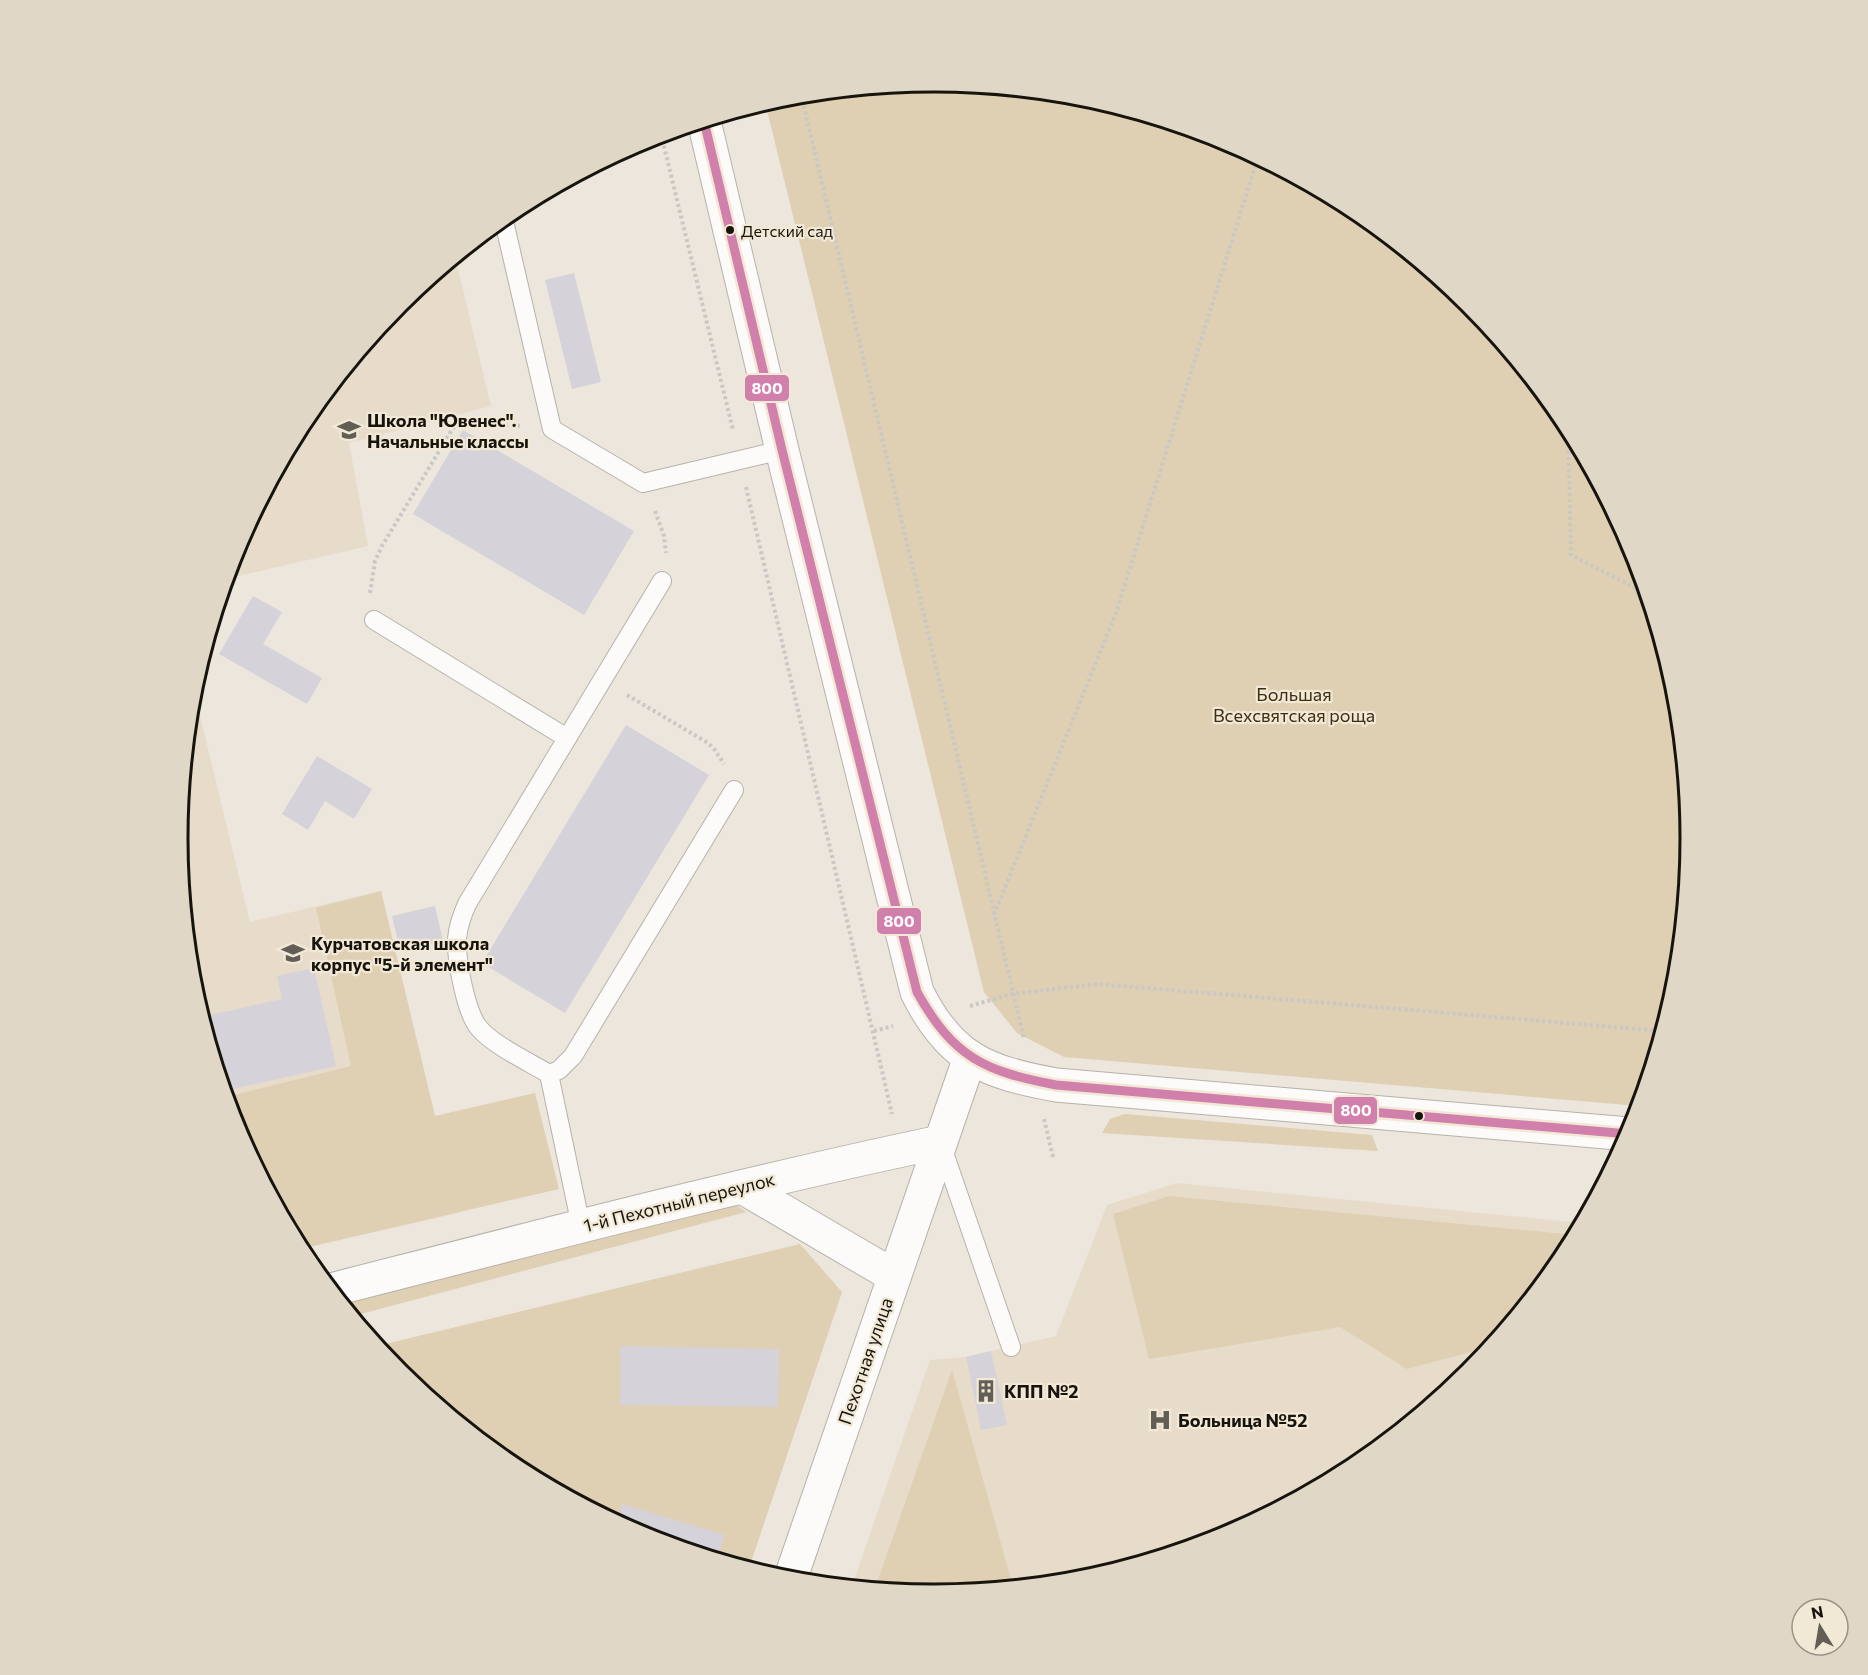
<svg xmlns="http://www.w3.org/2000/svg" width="1868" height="1675" font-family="Commissioner,sans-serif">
  <rect width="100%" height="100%" fill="#ece6dc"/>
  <!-- built -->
  <g fill="#e7dcca">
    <path d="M 455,257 L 491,406 L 349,443 L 368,546 L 226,579 L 235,548 L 305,417 L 399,302 Z"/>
    <path d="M 193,687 L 250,922 L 381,891 L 458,1213 L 300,1249 L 235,1127 L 192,985 L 178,837 Z"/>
    <path d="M 1177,1183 L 1581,1223 L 1563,1258 L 1469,1373 L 1354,1467 L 1223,1537 L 1081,1580 L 934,1594 L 852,1586 L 930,1360 L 966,1357 L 1056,1336 L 1107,1205 Z"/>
  </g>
  <!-- green -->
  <g fill="#dfcfb3">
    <path d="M 934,81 L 1082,96 L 1224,139 L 1355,209 L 1469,303 L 1563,418 L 1633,548 L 1676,690 L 1690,838 L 1676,985 L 1639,1106 L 1064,1057 L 1017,1033 L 984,992 L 765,102 L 787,95 Z"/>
    <path d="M 381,891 L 435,1116 L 535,1093 L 559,1189 L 300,1249 L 235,1127 L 226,1097 L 351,1066 L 316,908 Z"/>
    <path d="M 1125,1114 L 1372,1135 L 1378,1151 L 1102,1133 L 1110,1119 Z"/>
    <path d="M 1169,1196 L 1575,1235 L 1563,1258 L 1490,1347 L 1407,1369 L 1340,1327 L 1149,1359 L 1113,1214 Z"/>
    <path d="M 735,1204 L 746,1212 L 353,1316 L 342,1303 Z"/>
    <path d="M 800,1244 L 842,1292 L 749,1568 L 644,1536 L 513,1466 L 399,1372 L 377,1346 Z"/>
    <path d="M 952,1370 L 1013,1586 L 934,1594 L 875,1588 Z"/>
  </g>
  <!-- building -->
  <g fill="#d5d2da">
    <path d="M 574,273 L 601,382 L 572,389 L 545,280 Z"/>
    <path d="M 463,430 L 634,531 L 584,615 L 413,514 Z"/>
    <path d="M 253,596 L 282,612 L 263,644 L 322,678 L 307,704 L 219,654 Z"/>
    <path d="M 626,725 L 709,775 L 565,1013 L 482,963 Z"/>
    <path d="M 317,756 L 372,789 L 354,819 L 325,801 L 308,830 L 282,814 Z"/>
    <path d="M 435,906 L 443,941 L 400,951 L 392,916 Z"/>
    <path d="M 314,968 L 336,1066 L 224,1091 L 202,1017 L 282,999 L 277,976 Z"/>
    <path d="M 620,1346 L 779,1349 L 778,1407 L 620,1405 Z"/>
    <path d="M 991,1351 L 1007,1425 L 981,1430 L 966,1357 Z"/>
    <path d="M 622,1504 L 725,1535 L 717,1559 L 644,1536 L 617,1522 Z"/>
  </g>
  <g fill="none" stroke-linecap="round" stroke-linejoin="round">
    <!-- service casing -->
    <g stroke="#b7b2aa" stroke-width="20">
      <g id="service">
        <path d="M 503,217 L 552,429 L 643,483 L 782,450"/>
        <path d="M 662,581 L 467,904 C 462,915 458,927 457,939 C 456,960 466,1013 479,1028 C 493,1045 529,1062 549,1074 L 559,1070 L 573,1056 L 734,790"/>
        <path d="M 374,620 L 567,738"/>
        <path d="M 549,1074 L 581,1226"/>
        <path d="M 942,1147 L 1011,1347"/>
      </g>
    </g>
    <!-- minor casing -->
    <g stroke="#b7b2aa" stroke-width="35">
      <g id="minor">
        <path d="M 742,1187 L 894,1276"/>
        <path d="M 331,1290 C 534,1238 736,1185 940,1142"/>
        <path d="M 790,1580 L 970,1057"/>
      </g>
    </g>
    <!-- tertiary casing -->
    <g stroke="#b7b2aa" stroke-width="35">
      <path id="tertiary" d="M 704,121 L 782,450 L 917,992 C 950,1059 986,1072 1056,1085 L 1629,1134"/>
    </g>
    <!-- path -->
    <g stroke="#cac8c4" stroke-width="4" stroke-dasharray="3 3" stroke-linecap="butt">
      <path d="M 801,94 L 1024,1039"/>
      <path d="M 661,134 L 733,430"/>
      <path d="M 1568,427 L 1571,555 L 1647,594"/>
      <path d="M 746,487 L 892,1114"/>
      <path d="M 655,511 L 664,536 L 666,553"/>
      <path d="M 370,593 L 375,561 L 382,546 L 453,428 L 466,422 L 522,426"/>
      <path d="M 627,695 L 708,743 L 715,750 L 724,764"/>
      <path d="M 994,915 L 1116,613 L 1258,157"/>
      <path d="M 970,1006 L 1012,994 L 1098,984 L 1662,1031"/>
      <path d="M 874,1031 L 893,1026"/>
      <path d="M 231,1107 L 237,1130"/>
      <path d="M 1044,1119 L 1053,1157"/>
    </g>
    <!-- service -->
    <use href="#service" stroke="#fcfbfa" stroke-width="18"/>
    <!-- minor -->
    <use href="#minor" stroke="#fcfbfa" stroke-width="33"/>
    <!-- tertiary -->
    <use href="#tertiary" stroke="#fcfbfa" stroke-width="33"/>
    <!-- bus-1 casing -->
    <g stroke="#f2e8d6" stroke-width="14">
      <path id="bus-1" d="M 704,121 L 782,450 L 917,992 C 954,1058 984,1071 1056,1085 L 1629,1134"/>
    </g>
    <!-- bus-1 -->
    <use href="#bus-1" stroke="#d17fab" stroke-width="9"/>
  </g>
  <!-- icons -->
  <defs>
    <g id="school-bare" transform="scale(1.8)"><path d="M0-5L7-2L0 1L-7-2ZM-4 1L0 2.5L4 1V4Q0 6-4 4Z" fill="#625e55" stroke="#f2e8d6" stroke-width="2.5" paint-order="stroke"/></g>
    <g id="building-bare" transform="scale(1.8)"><path d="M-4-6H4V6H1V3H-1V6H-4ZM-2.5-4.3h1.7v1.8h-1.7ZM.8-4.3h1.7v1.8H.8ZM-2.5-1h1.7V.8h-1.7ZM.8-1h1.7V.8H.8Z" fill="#625e55" stroke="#f2e8d6" stroke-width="2.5" paint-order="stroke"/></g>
    <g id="hospital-bare" transform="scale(1.8)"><path d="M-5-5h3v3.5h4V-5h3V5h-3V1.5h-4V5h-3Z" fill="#625e55" stroke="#f2e8d6" stroke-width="2.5" paint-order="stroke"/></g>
  </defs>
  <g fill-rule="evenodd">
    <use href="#school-bare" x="349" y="430"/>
    <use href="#school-bare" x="293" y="953"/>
    <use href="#building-bare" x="986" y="1391"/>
    <use href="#hospital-bare" x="1160" y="1420"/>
  </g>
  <!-- markers -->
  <g fill="#17140d" stroke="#f2e8d6" stroke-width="2">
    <circle cx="730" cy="230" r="5"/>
    <circle cx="1419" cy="1116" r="5"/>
  </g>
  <g text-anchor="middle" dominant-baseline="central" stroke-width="4.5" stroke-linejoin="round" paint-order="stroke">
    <!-- bus labels -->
    <g font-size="16" fill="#17140d" stroke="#f2e8d6" text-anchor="start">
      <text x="741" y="230">Детский сад</text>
    </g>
    <!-- poi labels -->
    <g font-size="18" font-weight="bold" fill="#17140d" stroke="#f2e8d6" text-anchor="start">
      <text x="367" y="420">Школа "Ювенес".<tspan x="367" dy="21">Начальные классы</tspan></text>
      <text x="311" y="943">Курчатовская школа<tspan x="311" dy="21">корпус "5-й элемент"</tspan></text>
      <text x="1004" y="1391">КПП №2</text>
      <text x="1178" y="1420">Больница №52</text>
    </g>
    <!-- park labels -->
    <g font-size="18" fill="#3d2e11" stroke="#f2e8d6">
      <text x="1294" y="694">Большая<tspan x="1294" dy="21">Всехсвятская роща</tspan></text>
    </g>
    <!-- street labels -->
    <g font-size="18" fill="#17140d" stroke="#f2e8d6">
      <text transform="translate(679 1202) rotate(-14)">1-й Пехотный переулок</text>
      <text transform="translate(865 1361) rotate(-71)">Пехотная улица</text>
    </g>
  </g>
  <!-- crop -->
  <path d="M0 0H1868V1675H0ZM188 838a746 746 0 1 1 1492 0a746 746 0 1 1-1492 0Z" fill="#e0d7c6" fill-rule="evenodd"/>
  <path fill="none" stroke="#17140d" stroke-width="3" d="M188 838a746 746 0 1 1 1492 0a746 746 0 1 1-1492 0Z"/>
  <g stroke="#f2e8d6" stroke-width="2">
    <rect x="744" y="374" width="46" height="28" rx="6" fill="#d17fab"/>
    <rect x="876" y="907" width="46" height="28" rx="6" fill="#d17fab"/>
    <rect x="1333" y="1096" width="45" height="29" rx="6" fill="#d17fab"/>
  </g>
  <g font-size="16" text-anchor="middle" font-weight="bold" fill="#fff">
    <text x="767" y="394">800</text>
    <text x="899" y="927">800</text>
    <text x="1356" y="1116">800</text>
  </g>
  <!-- north arrow -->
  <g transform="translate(1820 1627) rotate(349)"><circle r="28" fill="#f2e8d6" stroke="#9a9386" stroke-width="1.5"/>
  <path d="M0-4.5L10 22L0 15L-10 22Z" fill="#625e55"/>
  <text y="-9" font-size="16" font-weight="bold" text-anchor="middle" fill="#17140d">N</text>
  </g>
</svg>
